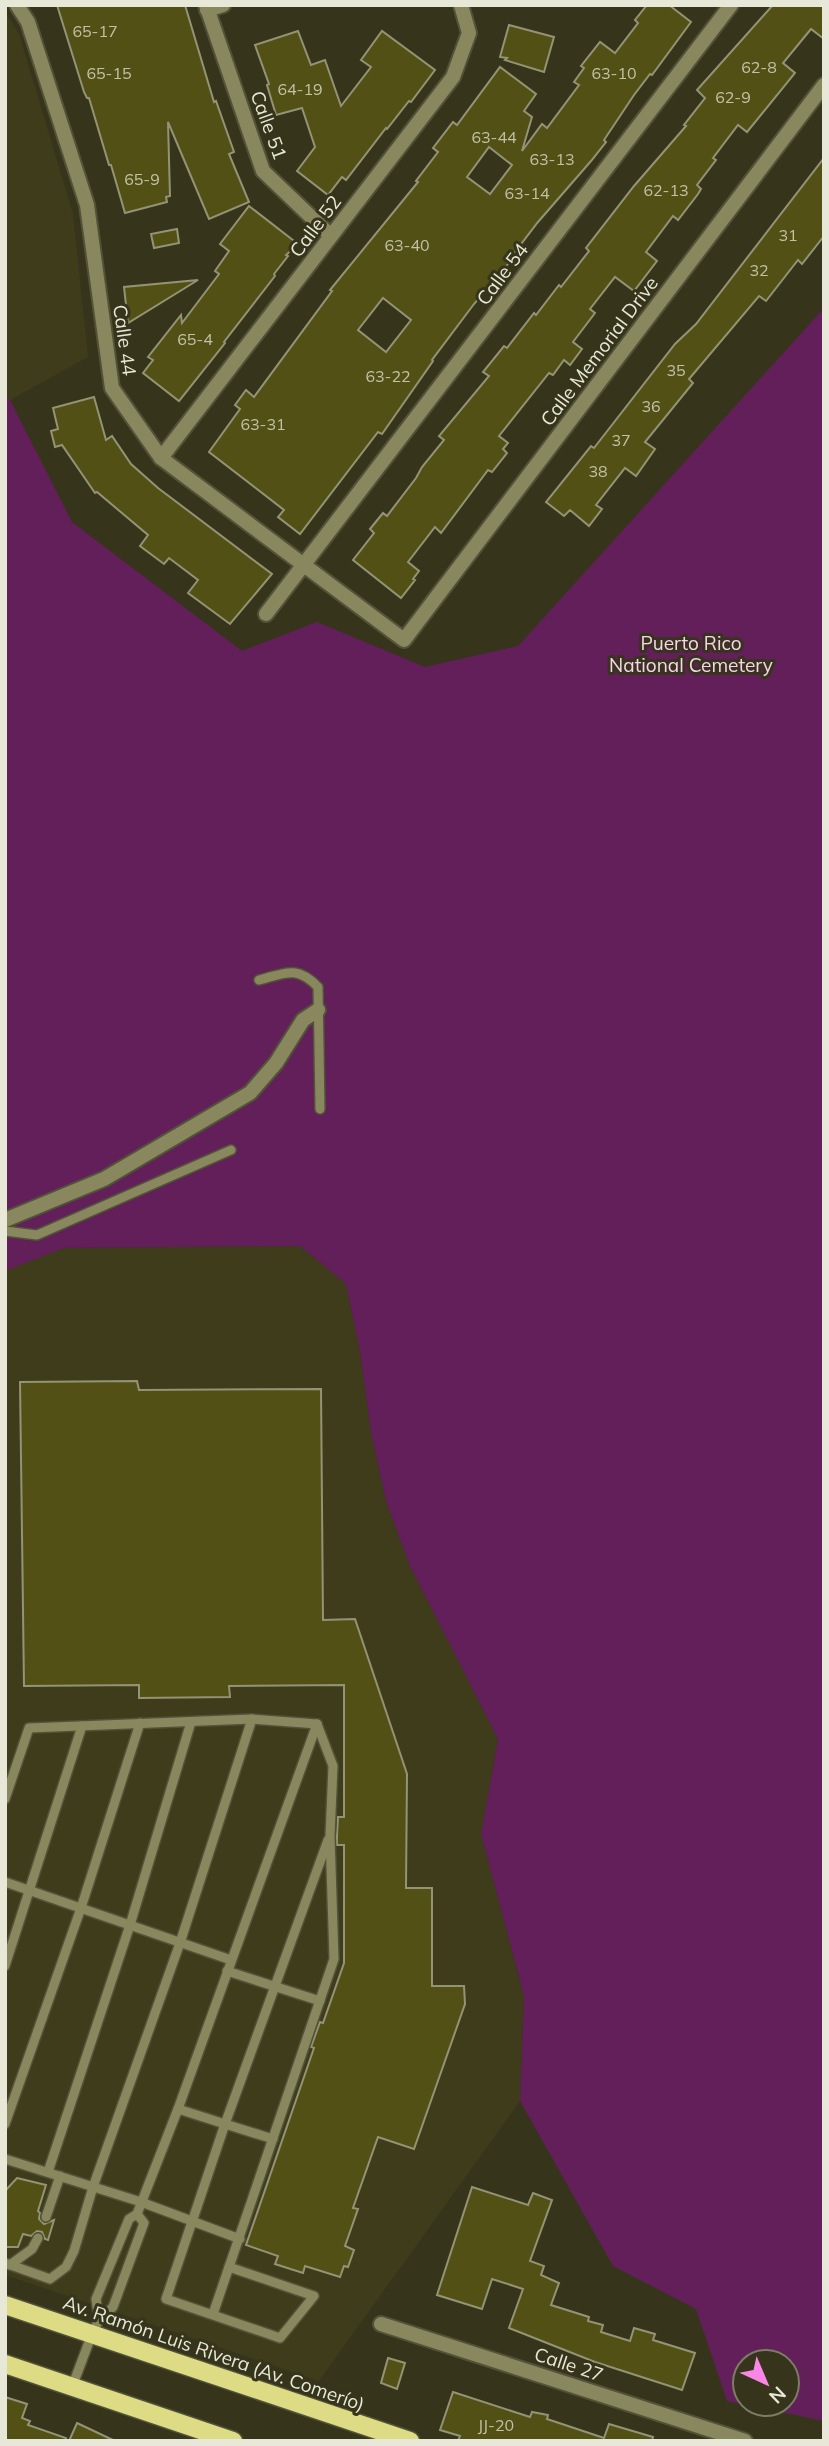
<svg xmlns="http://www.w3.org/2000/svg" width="829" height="2446" font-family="Mulish,sans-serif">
  <rect width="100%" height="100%" fill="#36351b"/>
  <!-- built -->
  <g fill="#3e3c1b">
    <path d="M 5,12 L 19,34 L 73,214 L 88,357 L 10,400 L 5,396 Z"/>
    <path d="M 300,1246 L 346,1284 L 360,1352 L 371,1432 L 386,1501 L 410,1566 L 498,1739 L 481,1834 L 524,1996 L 520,2101 L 319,2381 L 5,2275 L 5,1271 L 64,1248 Z"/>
  </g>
  <!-- green -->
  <path fill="#621f59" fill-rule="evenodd" d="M 824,308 L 824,2421 L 727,2401 L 696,2309 L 613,2266 L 520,2101 L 524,1996 L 481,1834 L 498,1739 L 410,1566 L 386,1501 L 371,1432 L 360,1352 L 346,1284 L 300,1246 L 64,1248 L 5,1271 L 5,396 L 10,400 L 72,522 L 242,651 L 317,622 L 425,667 L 518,646 ZM 745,2362 L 787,2362 L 787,2404 L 745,2404 Z"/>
  <!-- building -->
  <g fill="#535016" stroke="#939375" stroke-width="2" fill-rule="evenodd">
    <path d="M 57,5 L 185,5 L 214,102 L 216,101 L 234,152 L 229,154 L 249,202 L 209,219 L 168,122 L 170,196 L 166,197 L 167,202 L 125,213 L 111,165 L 109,165 L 89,98 L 87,98 L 84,92 Z"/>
    <path d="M 647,5 L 669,5 L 691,22 L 652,75 L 650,74 L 634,95 L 604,140 L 606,142 L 591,161 L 538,222 L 512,256 L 514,257 L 474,304 L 432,360 L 433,361 L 382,434 L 378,432 L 300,534 L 278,517 L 284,510 L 209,452 L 240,409 L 235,405 L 246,390 L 254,397 L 332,291 L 330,290 L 418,182 L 416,181 L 438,152 L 433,148 L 453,122 L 457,125 L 500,67 L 536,94 L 524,111 L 532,117 L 522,151 L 542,124 L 547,128 L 579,85 L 574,82 L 584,68 L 581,66 L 600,42 L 615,53 L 638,23 L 635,20 ZM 489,147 L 512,165 L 490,194 L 467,177 ZM 383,298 L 411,320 L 386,352 L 358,330 Z"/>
    <path d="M 773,5 L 824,5 L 824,39 L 811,29 L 783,63 L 795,73 L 747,132 L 738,125 L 713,158 L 716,160 L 697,185 L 701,189 L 698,194 L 678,220 L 673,216 L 646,252 L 657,261 L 634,291 L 615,277 L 590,309 L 595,313 L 573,342 L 582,349 L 570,365 L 564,360 L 553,375 L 549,373 L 499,436 L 508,443 L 503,449 L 507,453 L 492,472 L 488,470 L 441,533 L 435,527 L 408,562 L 419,571 L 413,579 L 415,580 L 401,598 L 353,560 L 374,533 L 370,529 L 383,513 L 387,516 L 416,478 L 422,467 L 444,440 L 439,436 L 489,376 L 483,372 L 504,346 L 507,348 L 534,313 L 536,315 L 559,285 L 561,287 L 589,251 L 586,248 L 634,186 L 686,126 L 684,125 L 705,98 L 697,90 Z"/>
    <path d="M 509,25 L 554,37 L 544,72 L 505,60 L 507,58 L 500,57 Z"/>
    <path d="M 298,31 L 311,65 L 325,60 L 341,106 L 371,67 L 361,60 L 382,31 L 435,70 L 411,102 L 409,101 L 387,129 L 386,128 L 346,180 L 342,177 L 328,195 L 297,171 L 315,147 L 302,108 L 276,115 L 267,85 L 269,84 L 255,45 Z"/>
    <path d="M 824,158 L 824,236 L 802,264 L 798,260 L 766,301 L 759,296 L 689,379 L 693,383 L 645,442 L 655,449 L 636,476 L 625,468 L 596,505 L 602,509 L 589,526 L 570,510 L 564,516 L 546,502 L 591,446 L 594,448 L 675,344 L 696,324 Z"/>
    <path d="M 249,206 L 298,244 L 286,255 L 288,256 L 274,274 L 275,276 L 224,342 L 225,343 L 179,401 L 143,373 L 153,360 L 148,357 L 181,315 L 182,323 L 219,274 L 215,271 L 229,251 L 220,244 Z"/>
    <path d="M 177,229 L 179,243 L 154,248 L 151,234 Z"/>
    <path d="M 198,280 L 128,323 L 124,287 Z"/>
    <path d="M 94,397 L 106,440 L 112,436 L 131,464 L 158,488 L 272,574 L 230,624 L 188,593 L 198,580 L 169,558 L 164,564 L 140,546 L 148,535 L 97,492 L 95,493 L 62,445 L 55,447 L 51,431 L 58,429 L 53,408 Z"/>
    <path d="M 137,1381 L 139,1390 L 321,1389 L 323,1620 L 355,1619 L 407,1774 L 406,1888 L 432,1888 L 432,1986 L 464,1986 L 465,2004 L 414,2149 L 378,2137 L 353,2208 L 358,2209 L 345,2246 L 354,2250 L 348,2267 L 344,2266 L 340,2277 L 305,2266 L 303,2273 L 275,2264 L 278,2256 L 246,2245 L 314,2048 L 311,2047 L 320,2022 L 323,2023 L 344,1963 L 344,1845 L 337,1845 L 337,1836 L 338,1817 L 344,1817 L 344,1685 L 229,1686 L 230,1697 L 139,1698 L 139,1685 L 24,1686 L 20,1382 Z"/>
    <path d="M 17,2178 L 46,2185 L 38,2211 L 40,2213 L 39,2219 L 44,2224 L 54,2220 L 48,2240 L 45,2239 L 42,2232 L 37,2231 L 31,2236 L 23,2234 L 18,2247 L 5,2247 L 5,2191 Z"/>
    <path d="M 472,2187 L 528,2205 L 533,2193 L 552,2200 L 530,2261 L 544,2266 L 541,2275 L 559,2283 L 551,2305 L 589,2317 L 588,2321 L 603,2325 L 601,2332 L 630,2341 L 634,2328 L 655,2334 L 653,2340 L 695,2353 L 682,2390 L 595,2362 L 509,2328 L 523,2289 L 492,2279 L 482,2309 L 437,2295 Z"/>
    <path d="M 388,2358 L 405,2363 L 397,2389 L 381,2383 Z"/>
    <path d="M 453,2392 L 530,2417 L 532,2412 L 548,2415 L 547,2419 L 604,2438 L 609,2424 L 653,2437 L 652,2441 L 458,2441 L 460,2436 L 440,2430 Z"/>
    <path d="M 5,2397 L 27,2404 L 22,2418 L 30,2421 L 28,2425 L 66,2438 L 65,2441 L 5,2441 Z"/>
    <path d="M 77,2423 L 115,2441 L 69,2441 Z"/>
  </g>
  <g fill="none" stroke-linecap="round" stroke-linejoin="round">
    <!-- lane casing -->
    <g stroke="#525239" stroke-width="12">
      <g id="lane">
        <path d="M 259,980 C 285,973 297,965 318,987 L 320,1109"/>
        <path d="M 5,1231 L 37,1235 L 231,1150"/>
        <path d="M 5,1799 L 29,1728 L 252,1719 L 317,1724"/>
        <path d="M 5,1882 L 231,1960"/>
        <path d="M 5,1966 L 82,1726"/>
        <path d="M 227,1971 L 320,2001"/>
        <path d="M 178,2109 L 225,2124 L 166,2299 L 280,2338 L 314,2296 L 229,2267"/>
        <path d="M 5,2124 L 81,1908 L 140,1723"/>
        <path d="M 273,2139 L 225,2124 L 328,1840"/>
        <path d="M 5,2159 L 141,2202 L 240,2239"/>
        <path d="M 48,2172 L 130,1925 L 191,1722"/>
        <path d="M 46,2217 L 60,2176"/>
        <path d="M 5,2263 L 50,2279 L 66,2267 L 74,2251 L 93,2187 L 180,1943 L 252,1719"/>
        <path d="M 10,2265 L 32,2249 L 38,2238"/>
        <path d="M 213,2314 L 334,1959 L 330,1836 L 333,1766 L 317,1724"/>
        <path d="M 99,2320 L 96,2299 L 129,2219 L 137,2214 L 178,2109 L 317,1724"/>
        <path d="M 72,2387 L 92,2334 L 99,2320 L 113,2307 L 144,2223 L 137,2214"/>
      </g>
    </g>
    <!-- street casing -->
    <g stroke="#525239" stroke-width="18">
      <g id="street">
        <path d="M 17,5 L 28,22 L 87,205 L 112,388 L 161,458 L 404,640 L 824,85"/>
        <path d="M 206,5 L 263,171 L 331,236"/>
        <path d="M 207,10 L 223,5"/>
        <path d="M 161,458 L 453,77 L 469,33 L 461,5"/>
        <path d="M 266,614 L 731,5"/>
        <path d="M 5,1220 L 104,1179 L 250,1093 L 276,1063 L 303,1020 L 318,1010"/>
        <path d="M 381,2324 L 745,2441"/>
      </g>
    </g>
    <!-- primary casing -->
    <g stroke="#525239" stroke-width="21">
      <g id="primary">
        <path d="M 5,2305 L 410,2441"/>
        <path d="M 5,2364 L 233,2441"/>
      </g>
    </g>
    <!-- lane -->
    <use href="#lane" stroke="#88875e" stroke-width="9"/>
    <!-- street -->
    <use href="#street" stroke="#88875e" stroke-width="14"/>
    <!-- primary -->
    <use href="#primary" stroke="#dddb83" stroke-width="18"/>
  </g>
  <g text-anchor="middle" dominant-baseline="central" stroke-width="6" stroke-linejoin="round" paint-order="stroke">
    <!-- number labels -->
    <g font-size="16" fill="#c3c2a8">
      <text x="95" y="31">65-17</text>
      <text x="759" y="67">62-8</text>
      <text x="109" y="73">65-15</text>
      <text x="614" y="73">63-10</text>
      <text x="300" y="89">64-19</text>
      <text x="733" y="97">62-9</text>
      <text x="494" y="137">63-44</text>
      <text x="552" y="159">63-13</text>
      <text x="142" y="179">65-9</text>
      <text x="666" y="190">62-13</text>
      <text x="527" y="193">63-14</text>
      <text x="788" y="235">31</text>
      <text x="407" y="245">63-40</text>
      <text x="759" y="270">32</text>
      <text x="195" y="339">65-4</text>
      <text x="676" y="370">35</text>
      <text x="388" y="376">63-22</text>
      <text x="651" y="406">36</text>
      <text x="263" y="424">63-31</text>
      <text x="621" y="440">37</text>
      <text x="598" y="471">38</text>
      <text x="496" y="2425">JJ-20</text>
    </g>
    <!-- street labels -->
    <g font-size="19" fill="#e8e8d8" stroke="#36351b">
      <text transform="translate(269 125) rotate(70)">Calle 51</text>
      <text transform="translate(315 226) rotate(-53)">Calle 52</text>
      <text transform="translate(502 274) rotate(-53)">Calle 54</text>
      <text transform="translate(125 340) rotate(82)">Calle 44</text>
      <text transform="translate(599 351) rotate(-53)">Calle Memorial Drive</text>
      <text transform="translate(214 2353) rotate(19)">Av. Ramón Luis Rivera (Av. Comerío)</text>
      <text transform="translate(569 2364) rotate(18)">Calle 27</text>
    </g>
    <!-- park labels -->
    <g font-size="19" fill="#fbd1f2" stroke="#36351b">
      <text x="691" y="643">Puerto Rico<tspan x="691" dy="22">National Cemetery</tspan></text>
    </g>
  </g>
  <!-- border -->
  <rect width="829" height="2446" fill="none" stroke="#e8e8d8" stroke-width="14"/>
  <!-- north arrow -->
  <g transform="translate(766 2383) rotate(136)"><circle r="33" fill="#36351b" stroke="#7d7d67" stroke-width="2"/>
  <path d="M0-5L12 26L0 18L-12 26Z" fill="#fa87e7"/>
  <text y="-10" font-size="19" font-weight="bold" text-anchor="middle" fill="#e8e8d8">N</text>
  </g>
</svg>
